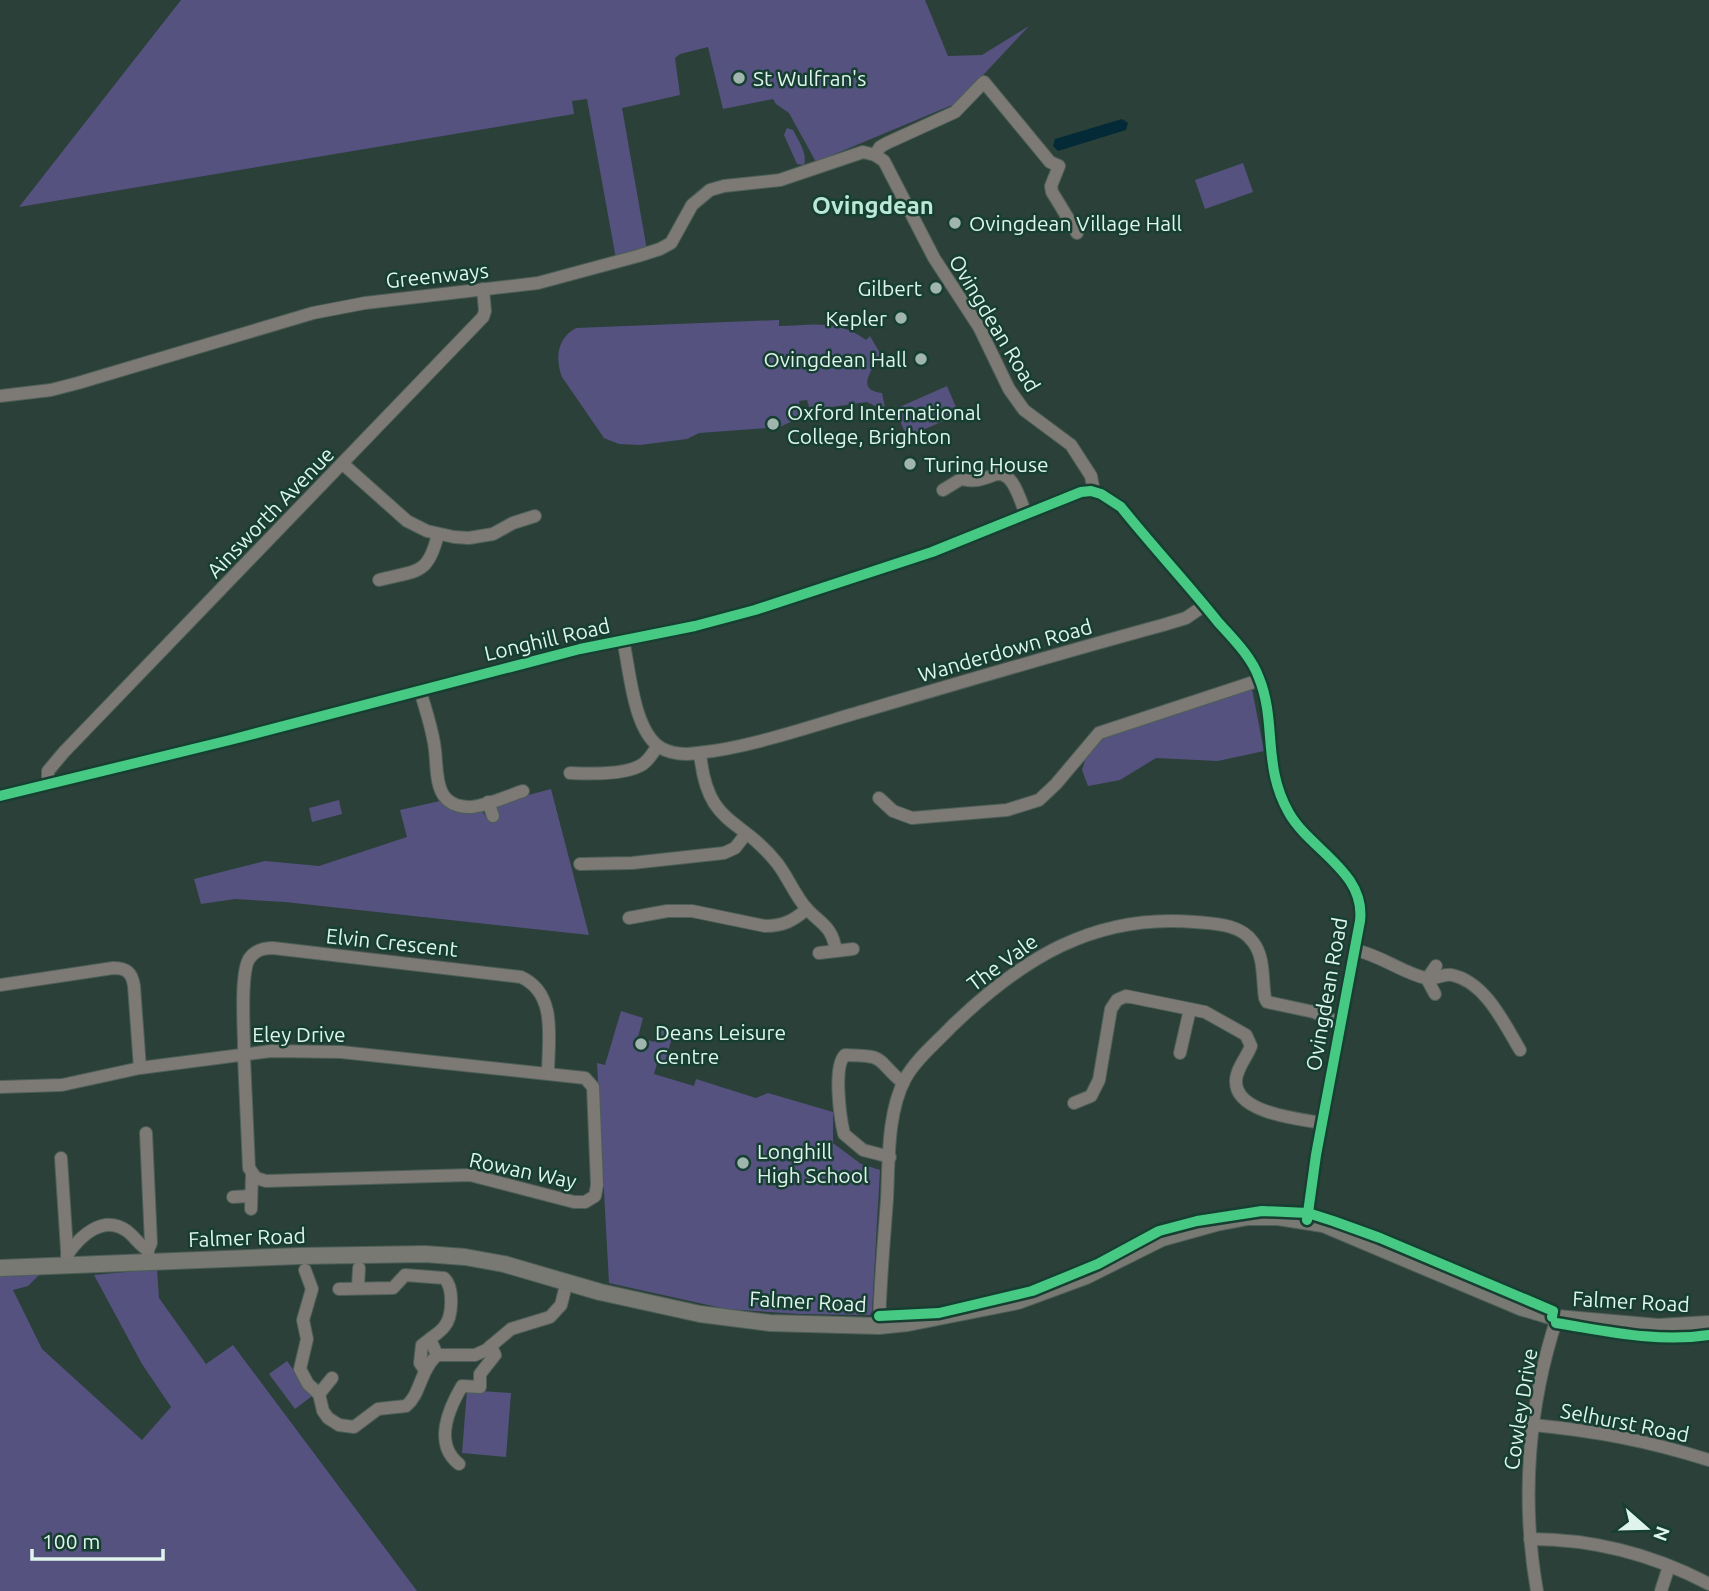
<svg xmlns="http://www.w3.org/2000/svg" width="1709" height="1591" font-family="Ubuntu,sans-serif">
  <rect width="100%" height="100%" fill="#2b4039"/>
  <!-- green -->
  <g fill="#55527f">
    <path d="M 181,0 L 925,0 L 948,56 L 982,55 L 1029,26 L 957,103 L 816,162 L 789,113 L 776,104 L 773,99 L 723,109 L 708,47 L 680,54 L 675,58 L 680,95 L 622,108 L 647,250 L 616,259 L 587,99 L 572,101 L 574,114 L 19,207 Z"/>
    <path d="M 787,128 L 793,130 C 798,140 808,154 804,165 L 797,164 L 784,135 Z"/>
    <path d="M 1243,163 L 1253,192 L 1205,209 L 1195,180 Z"/>
    <path d="M 779,320 L 779,326 C 813,325 838,319 866,340 L 870,336 L 880,353 C 878,365 851,389 882,393 L 885,407 L 877,407 L 867,402 L 810,410 L 807,400 L 799,401 L 801,417 L 780,427 L 699,433 L 687,439 L 640,445 L 619,444 L 604,438 L 562,377 C 555,359 557,338 576,328 Z"/>
    <path d="M 947,386 L 959,414 L 907,437 L 895,409 Z"/>
    <path d="M 1252,689 L 1264,751 L 1218,761 L 1156,758 L 1120,780 L 1088,786 L 1082,770 L 1088,751 L 1108,735 Z"/>
    <path d="M 551,789 L 589,935 L 285,902 L 235,899 L 201,904 L 194,879 L 265,861 L 319,866 L 407,837 L 400,810 L 440,801 L 447,806 L 481,810 L 489,820 L 498,817 L 496,807 L 502,802 Z"/>
    <path d="M 339,800 L 342,814 L 312,822 L 309,808 Z"/>
    <path d="M 621,1011 L 643,1018 L 638,1037 L 654,1042 L 659,1026 L 674,1031 L 665,1062 L 658,1060 L 654,1074 L 694,1086 L 696,1079 L 756,1098 L 768,1093 L 833,1112 L 833,1143 L 861,1164 L 880,1170 L 872,1311 L 870,1315 L 800,1314 L 726,1309 L 609,1283 L 597,1063 L 605,1065 Z"/>
    <path d="M 157,1269 L 159,1298 L 206,1364 L 233,1345 L 417,1591 L 0,1591 L 0,1273 L 39,1275 L 28,1286 L 13,1290 L 42,1349 L 142,1440 L 171,1407 L 142,1364 L 94,1275 Z"/>
    <path d="M 287,1361 L 312,1396 L 295,1409 L 269,1374 Z"/>
    <path d="M 467,1390 L 511,1393 L 506,1457 L 462,1453 Z"/>
  </g>
  <!-- water -->
  <path fill="#042a38" d="M 1122,119 L 1128,123 L 1126,130 L 1058,151 L 1053,146 L 1055,139 Z"/>
  <g fill="none" stroke-linecap="round" stroke-linejoin="round">
    <!-- minor casing -->
    <g stroke="#4d5f58" stroke-width="14">
      <g id="minor">
        <path d="M 875,155 L 880,147 L 887,143 L 955,112 L 984,82 L 1050,162 L 1059,166 L 1051,186 L 1052,192 L 1077,233"/>
        <path d="M 0,396 L 51,390 L 78,383 L 313,313 L 365,303 L 538,283 L 638,256 L 660,249 L 671,243 L 692,205 L 710,190 L 724,186 L 780,180 L 863,152 L 875,155 L 884,161 L 934,258 L 979,327 L 1009,389 L 1024,410 L 1071,445 L 1091,476 L 1094,492"/>
        <path d="M 343,464 L 407,521 L 427,531 L 454,537 L 469,538 L 493,534 L 513,523 L 535,516"/>
        <path d="M 943,490 L 961,479 C 974,482 981,480 994,475 C 1013,468 1020,501 1026,514"/>
        <path d="M 379,580 C 417,570 428,576 438,534"/>
        <path d="M 623,640 C 630,670 633,731 661,748 C 672,754 684,755 697,753 C 750,748 814,725 867,710 C 965,681 1064,652 1163,625 L 1186,618 L 1205,605"/>
        <path d="M 420,690 C 425,708 431,725 434,743 C 439,768 430,807 470,807 C 487,806 507,796 523,791"/>
        <path d="M 700,753 C 707,827 740,816 777,863 C 788,877 795,896 807,909 C 822,925 832,926 836,951"/>
        <path d="M 570,773 C 589,774 627,775 643,764 C 650,759 653,752 658,746"/>
        <path d="M 48,785 L 48,771 L 64,752 L 483,317 L 485,311 L 483,289"/>
        <path d="M 0,796 L 230,740 L 580,649 L 695,626 L 755,610 L 932,552 L 1081,492 L 1091,491 L 1101,494 L 1121,507 C 1152,546 1187,583 1218,622 C 1233,639 1251,656 1259,678 C 1277,722 1262,766 1289,813 C 1310,850 1366,872 1360,921 L 1316,1155 L 1307,1220"/>
        <path d="M 879,798 L 893,811 L 912,818 L 1007,810 L 1039,800 L 1056,784 L 1099,733 L 1260,680"/>
        <path d="M 488,802 L 493,816"/>
        <path d="M 580,864 L 632,863 L 724,853 L 735,848 L 746,834"/>
        <path d="M 629,918 L 667,911 L 692,911 L 765,926 C 783,926 793,921 807,909"/>
        <path d="M 1355,950 C 1380,955 1401,972 1425,978 C 1434,981 1443,973 1452,975 C 1485,982 1504,1023 1520,1050"/>
        <path d="M 819,953 L 853,949"/>
        <path d="M 0,985 L 113,968 C 126,968 132,972 134,986 L 140,1068"/>
        <path d="M 1435,994 L 1427,979 L 1436,966"/>
        <path d="M 1180,1053 L 1190,1009"/>
        <path d="M 0,1087 L 62,1085 L 140,1068 L 271,1051 L 341,1052 L 585,1078 L 593,1087 L 597,1185 L 595,1196 L 585,1202 L 574,1202 L 470,1175 L 266,1181 L 256,1178 L 249,1168 L 244,1057 L 244,1048 C 244,1028 240,974 249,959 C 255,950 263,948 273,948 L 521,977 C 558,994 548,1040 548,1074"/>
        <path d="M 1074,1103 L 1091,1096 L 1099,1080 L 1111,1009 L 1117,1000 L 1126,996 L 1205,1012 L 1246,1035 L 1251,1046 C 1247,1057 1236,1069 1236,1081 C 1235,1113 1299,1119 1322,1123"/>
        <path d="M 146,1133 L 151,1243 L 148,1250 L 148,1262"/>
        <path d="M 890,1157 L 863,1150 L 844,1134 C 840,1117 833,1066 845,1055 C 888,1056 874,1058 903,1083"/>
        <path d="M 61,1158 L 68,1266"/>
        <path d="M 233,1197 L 250,1196"/>
        <path d="M 251,1209 L 252,1174"/>
        <path d="M 67,1255 C 80,1236 103,1214 127,1231 C 135,1237 139,1245 148,1250"/>
        <path d="M 305,1270 L 312,1289 L 303,1320 L 307,1339 L 300,1369 L 308,1384 L 319,1394 L 323,1411 L 328,1418 L 339,1425 L 354,1427 L 378,1409 L 406,1406 C 421,1394 419,1372 437,1355"/>
        <path d="M 358,1287 L 359,1268"/>
        <path d="M 339,1289 L 393,1288 L 405,1275 L 444,1278 C 454,1287 453,1317 444,1327 C 440,1332 435,1335 430,1339 L 437,1355 L 475,1355 L 486,1350 L 511,1329 L 550,1317 L 561,1305 L 567,1281"/>
        <path d="M 879,1326 C 880,1283 884,1241 887,1199 C 889,1161 887,1113 905,1079 C 916,1059 936,1043 951,1027 C 1021,959 1094,913 1195,922 C 1216,924 1240,924 1253,942 C 1265,957 1262,981 1265,998 L 1267,1002 L 1314,1012 L 1341,1024"/>
        <path d="M 424,1369 L 420,1363 L 422,1345 L 430,1339"/>
        <path d="M 319,1394 L 332,1378"/>
        <path d="M 1533,1425 C 1597,1431 1648,1441 1709,1460"/>
        <path d="M 459,1464 C 433,1444 449,1408 462,1386 L 480,1387 L 480,1374 L 495,1355 L 491,1346"/>
        <path d="M 1530,1539 C 1593,1539 1654,1555 1709,1584"/>
        <path d="M 1537,1591 C 1521,1500 1528,1406 1557,1318"/>
        <path d="M 1661,1591 L 1669,1566"/>
      </g>
    </g>
    <!-- major casing -->
    <g stroke="#4d5f58" stroke-width="18">
      <path id="major" d="M 0,1268 L 299,1256 L 425,1254 L 465,1257 L 504,1264 L 600,1292 L 700,1314 L 770,1323 L 879,1326 L 908,1323 L 1018,1301 L 1086,1276 L 1162,1238 L 1216,1223 L 1248,1217 L 1278,1217 L 1323,1224 L 1520,1307 L 1557,1318 L 1658,1327 L 1709,1324"/>
    </g>
    <!-- minor -->
    <use href="#minor" stroke="#7d7974" stroke-width="12"/>
    <!-- major -->
    <use href="#major" stroke="#787972" stroke-width="16"/>
    <!-- cycleway casing -->
    <g stroke="#163f32" stroke-width="15">
      <g id="cycleway">
        <path d="M 0,796 L 230,740 L 580,649 L 695,626 L 755,610 L 932,552 L 1081,492 L 1091,491 L 1101,494 L 1121,507 C 1152,546 1187,583 1218,622 C 1233,639 1251,656 1259,678 C 1277,722 1262,766 1289,813 C 1310,850 1366,872 1360,921 L 1316,1155 L 1307,1220"/>
        <path d="M 879,1316 L 939,1313 L 1032,1291 L 1098,1264 L 1159,1231 L 1197,1221 L 1262,1211 L 1308,1213 L 1333,1221 L 1380,1238 L 1553,1311 L 1552,1317"/>
        <path d="M 1556,1323 C 1607,1331 1657,1343 1709,1335"/>
      </g>
    </g>
    <!-- cycleway -->
    <use href="#cycleway" stroke="#46c982" stroke-width="10"/>
  </g>
  <!-- markers -->
  <g fill="#a0b5ad" stroke="#163f32" stroke-width="2.5">
    <circle cx="739" cy="78" r="7"/>
    <circle cx="955" cy="223" r="7"/>
    <circle cx="936" cy="288" r="7"/>
    <circle cx="901" cy="318" r="7"/>
    <circle cx="921" cy="359" r="7"/>
    <circle cx="773" cy="424" r="7"/>
    <circle cx="910" cy="464" r="7"/>
    <circle cx="641" cy="1044" r="7"/>
    <circle cx="743" cy="1163" r="7"/>
  </g>
  <g text-anchor="middle" dominant-baseline="central" stroke-width="5" stroke-linejoin="round" paint-order="stroke">
    <!-- poi labels -->
    <g font-size="21" fill="#dff4ec" stroke="#163f32" text-anchor="start">
      <text x="753" y="78">St Wulfran's</text>
      <text x="969" y="223">Ovingdean Village Hall</text>
      <text x="922" y="288" text-anchor="end">Gilbert</text>
      <text x="887" y="318" text-anchor="end">Kepler</text>
      <text x="907" y="359" text-anchor="end">Ovingdean Hall</text>
      <text x="787" y="412">Oxford International<tspan x="787" dy="24">College, Brighton</tspan></text>
      <text x="924" y="464">Turing House</text>
      <text x="655" y="1032">Deans Leisure<tspan x="655" dy="24">Centre</tspan></text>
      <text x="757" y="1151">Longhill<tspan x="757" dy="24">High School</tspan></text>
    </g>
    <!-- street labels -->
    <g font-size="21" fill="#dff4ec" stroke="#163f32">
      <text transform="translate(437 275) rotate(-6)">Greenways</text>
      <text transform="translate(995 323) rotate(59)">Ovingdean Road</text>
      <text transform="translate(270 512) rotate(-46)">Ainsworth Avenue</text>
      <text transform="translate(547 639) rotate(-13)">Longhill Road</text>
      <text transform="translate(1005 650) rotate(-16)">Wanderdown Road</text>
      <text transform="translate(392 942) rotate(6)">Elvin Crescent</text>
      <text transform="translate(1002 962) rotate(-36)">The Vale</text>
      <text transform="translate(1326 994) rotate(-80)">Ovingdean Road</text>
      <text x="299" y="1034">Eley Drive</text>
      <text transform="translate(523 1170) rotate(12)">Rowan Way</text>
      <text transform="translate(247 1237) rotate(-2)">Falmer Road</text>
      <text transform="translate(808 1301) rotate(3)">Falmer Road</text>
      <text transform="translate(1631 1301) rotate(3)">Falmer Road</text>
      <text transform="translate(1520 1409) rotate(-81)">Cowley Drive</text>
      <text transform="translate(1625 1422) rotate(11)">Selhurst Road</text>
    </g>
    <!-- quarter labels -->
    <g font-size="24" font-weight="bold" fill="#bce8d7" stroke="#163f32">
      <text x="873" y="205">Ovingdean</text>
    </g>
  </g>
  <!-- north arrow -->
  <g transform="translate(1646 1528) rotate(110)" stroke="#163f32" stroke-width="5" paint-order="stroke">
  <path d="M0-5L12 26L0 18L-12 26Z" fill="#dff4ec"/>
  <text y="-10" font-size="19" font-weight="bold" text-anchor="middle" fill="#dff4ec">N</text>
  </g>
  <!-- scale -->
  <path d="M32 1549v10h131v-10" fill="none" stroke="#dff4ec" stroke-width="3.5"/>
  <text x="42" y="1549" font-size="21" fill="#dff4ec" stroke="#163f32" stroke-width="5" paint-order="stroke">100 m</text>
</svg>
